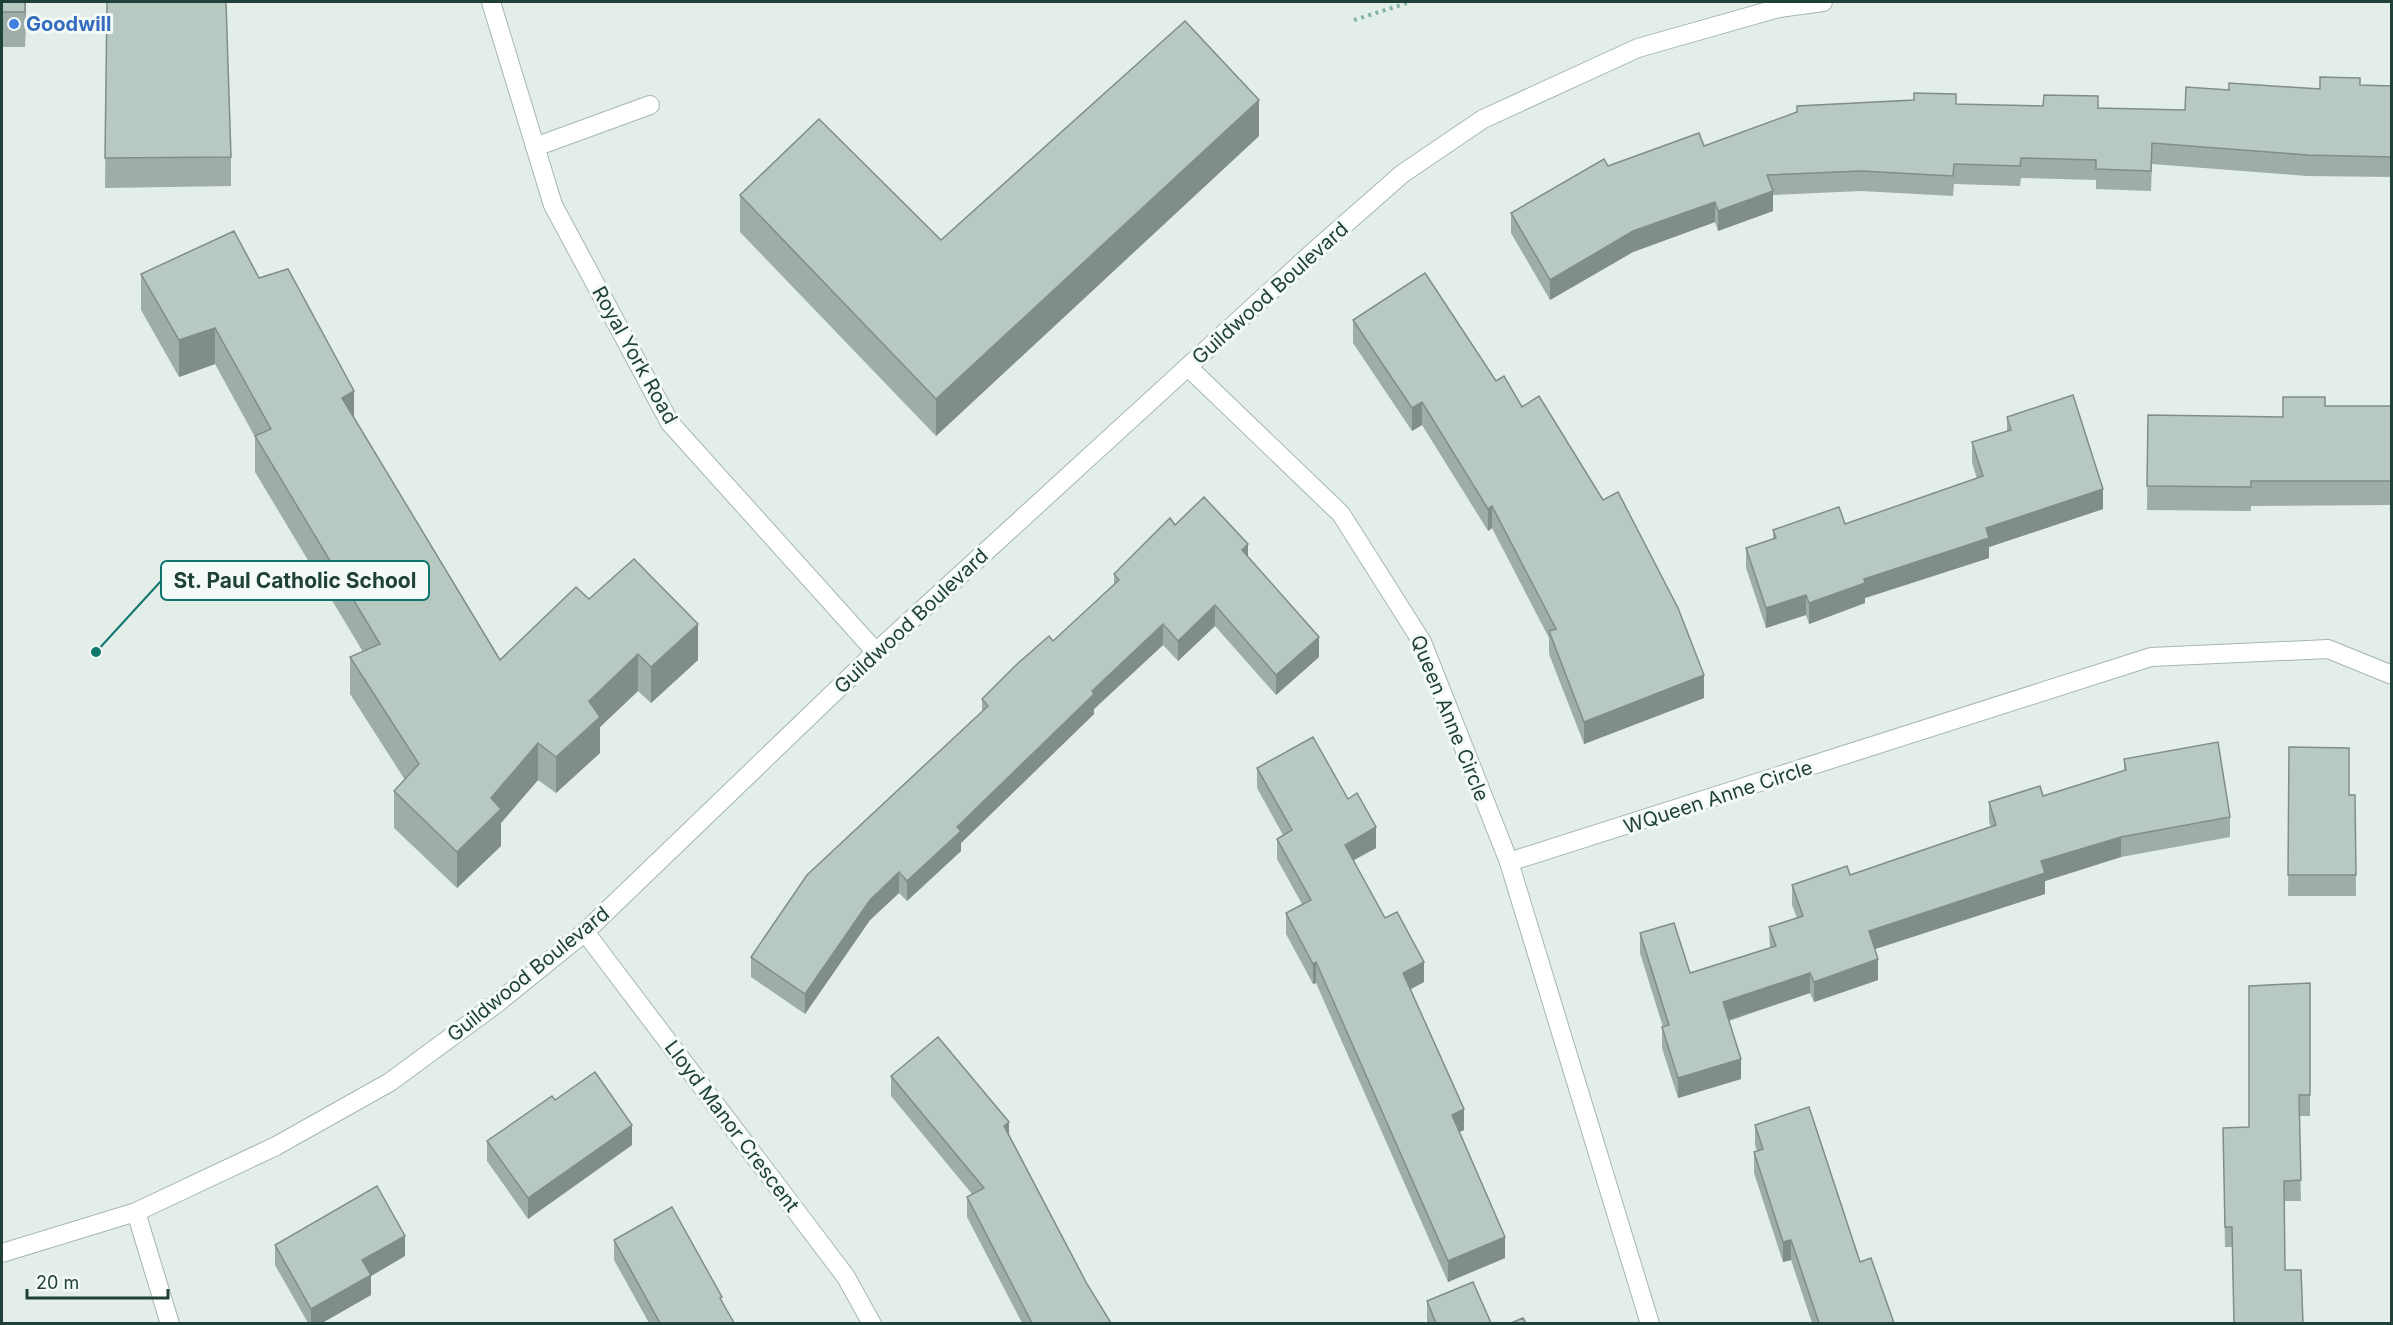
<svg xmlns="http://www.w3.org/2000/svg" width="2393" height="1325" font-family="Inter,sans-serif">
  <rect width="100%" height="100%" fill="#e3eee9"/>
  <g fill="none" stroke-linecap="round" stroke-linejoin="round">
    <!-- minor casing -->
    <g stroke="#a5b7b1" stroke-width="20">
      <g id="minor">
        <path d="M 491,2 L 553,205 L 670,423 L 876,652"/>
        <path d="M 535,147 L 650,105"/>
        <path d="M 1188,367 L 1341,514 L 1422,642 L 1509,862"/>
        <path d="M 585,932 L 846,1277 L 872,1324"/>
        <path d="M 136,1212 L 170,1324"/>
        <path d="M 2,1253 L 136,1212 L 276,1146 L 390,1082 L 496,1004 L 585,932 L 876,652 L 1310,255 L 1402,174 L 1483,119 L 1638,48 L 1779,8 L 1823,2"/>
        <path d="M 1650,1324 L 1509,862 L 2151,657 L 2328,649 L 2392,675"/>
      </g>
    </g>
    <!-- path -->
    <path stroke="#80b5a5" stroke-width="4" stroke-dasharray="3 4.5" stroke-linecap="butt" d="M 1354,20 L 1410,2"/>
    <!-- minor -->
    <use href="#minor" stroke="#fff" stroke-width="18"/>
  </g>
  <!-- wall -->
  <g fill="#9eada7">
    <path d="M 2,2 L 26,2 L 25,47 L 2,47 Z"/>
    <path d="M 107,2 L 231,157 L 231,186 L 105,188 Z"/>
    <path d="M 2360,85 L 2391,86 L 2391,177 L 2307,176 L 2152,164 L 2151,191 L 2096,189 L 2096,180 L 2021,178 L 2020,186 L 1954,184 L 1953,196 L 1861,191 L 1773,195 L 1773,211 L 1718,231 L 1715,222 L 1633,252 L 1550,300 L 1511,233 L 1511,213 L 1608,166 L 1704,146 L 1956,104 L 2185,110 L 2229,90 L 2320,89 Z"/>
    <path d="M 1259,136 L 936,436 L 740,232 L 740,195 L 941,240 Z"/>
    <path d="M 141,274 L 259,278 L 354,419 L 500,660 L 589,599 L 698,660 L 651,703 L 638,691 L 600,727 L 600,753 L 556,793 L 538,780 L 501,823 L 501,846 L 457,888 L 394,828 L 394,791 L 405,780 L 350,694 L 350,657 L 363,652 L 255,472 L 255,437 L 215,364 L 179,377 L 141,310 Z"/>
    <path d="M 1353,320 L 1704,698 L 1584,744 L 1549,654 L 1549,638 L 1492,528 L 1488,531 L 1422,425 L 1412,431 L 1353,343 Z"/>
    <path d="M 2325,406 L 2391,406 L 2391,505 L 2251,506 L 2251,511 L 2147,510 L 2148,415 L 2283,417 Z"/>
    <path d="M 2007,417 L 2103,509 L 1989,547 L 1989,558 L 1865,598 L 1865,603 L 1809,624 L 1806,615 L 1766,628 L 1746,568 L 1746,548 L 1773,539 L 1773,530 L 1845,524 L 1977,479 L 1972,462 L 1972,442 L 2007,431 Z"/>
    <path d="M 1175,525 L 1248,558 L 1319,657 L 1276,695 L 1215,626 L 1178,661 L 1163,645 L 1094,709 L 1094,714 L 961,843 L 961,851 L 907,901 L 899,893 L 870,920 L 805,1014 L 751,977 L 751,957 L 982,712 L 982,699 L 1053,641 L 1114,585 L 1114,574 Z"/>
    <path d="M 2289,747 L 2349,795 L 2355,795 L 2356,896 L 2288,896 Z"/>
    <path d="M 2124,759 L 2230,817 L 2230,837 L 2121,857 L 2045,881 L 2045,894 L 1875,949 L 1878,980 L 1814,1002 L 1810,993 L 1729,1021 L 1741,1079 L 1678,1098 L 1662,1048 L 1662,1027 L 1663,1027 L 1640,953 L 1640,933 L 1690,973 L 1770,948 L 1769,927 L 1797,918 L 1792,905 L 1792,885 L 1850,875 L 1991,827 L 1989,822 L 1989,802 L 2043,796 L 2124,771 Z"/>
    <path d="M 1257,768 L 1348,799 L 1376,848 L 1353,860 L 1385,918 L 1424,982 L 1411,989 L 1464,1130 L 1459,1132 L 1505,1258 L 1448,1282 L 1316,983 L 1313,984 L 1286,934 L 1286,913 L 1302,904 L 1277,859 L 1277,839 L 1283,835 L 1257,788 Z"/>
    <path d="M 2310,983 L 2310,1116 L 2299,1116 L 2301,1201 L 2284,1201 L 2285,1270 L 2303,1323 L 2234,1323 L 2232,1247 L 2225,1247 L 2223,1128 L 2249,1127 Z"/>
    <path d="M 891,1076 L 1009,1134 L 1087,1284 L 1111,1323 L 1022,1323 L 967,1217 L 967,1197 L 972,1194 L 891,1096 Z"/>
    <path d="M 555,1100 L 632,1145 L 528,1219 L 487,1161 L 487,1141 Z"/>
    <path d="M 1755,1125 L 1860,1262 L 1894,1323 L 1812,1323 L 1791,1260 L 1783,1262 L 1754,1173 L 1754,1152 L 1757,1151 L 1755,1145 Z"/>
    <path d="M 614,1240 L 722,1301 L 734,1323 L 649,1323 L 614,1260 Z"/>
    <path d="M 275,1245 L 405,1256 L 371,1276 L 371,1295 L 322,1323 L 308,1323 L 275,1265 Z"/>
    <path d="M 1427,1301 L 1491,1323 L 1428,1323 L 1427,1321 Z"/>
  </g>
  <!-- shaded-wall -->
  <g fill="#818d88">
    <path d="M 25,2 L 26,2 L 25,47 Z"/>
    <path d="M 1259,100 L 1259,136 L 936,436 L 936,399 Z"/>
    <path d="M 1773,191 L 1773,211 L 1718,231 L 1718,211 Z"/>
    <path d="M 1715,202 L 1715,222 L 1633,252 L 1550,300 L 1550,280 L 1633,231 Z"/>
    <path d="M 215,328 L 215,364 L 179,377 L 179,340 Z"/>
    <path d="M 354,391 L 354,427 L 342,398 Z"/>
    <path d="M 1422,402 L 1422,425 L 1412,431 L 1412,408 Z"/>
    <path d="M 2103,489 L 2103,509 L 1989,547 L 1989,558 L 1865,598 L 1865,603 L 1809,624 L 1809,603 L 1864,579 L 1986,528 Z"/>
    <path d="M 1492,506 L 1492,528 L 1488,531 L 1488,509 Z"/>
    <path d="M 1248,544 L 1248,564 L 1242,550 Z"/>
    <path d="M 1806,595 L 1806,615 L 1766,628 L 1766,608 Z"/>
    <path d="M 1215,605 L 1215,626 L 1178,661 L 1178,641 Z"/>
    <path d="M 698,624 L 698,660 L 651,703 L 651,667 Z"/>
    <path d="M 1163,624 L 1163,645 L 1094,709 L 1094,714 L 961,843 L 961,851 L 907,901 L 907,881 L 957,827 L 1092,691 Z"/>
    <path d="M 1319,637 L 1319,657 L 1276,695 L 1276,675 Z"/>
    <path d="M 638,654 L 638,691 L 600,727 L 600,753 L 556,793 L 556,757 L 589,701 Z"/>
    <path d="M 1704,675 L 1704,698 L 1584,744 L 1584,722 Z"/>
    <path d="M 538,743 L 538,780 L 501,823 L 501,846 L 457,888 L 457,852 L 491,798 Z"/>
    <path d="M 1376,827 L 1376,848 L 1345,865 L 1345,845 Z"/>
    <path d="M 2121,837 L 2121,857 L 2045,881 L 2045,894 L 1869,951 L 1869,931 L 2041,861 Z"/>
    <path d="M 899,872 L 899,893 L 870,920 L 805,1014 L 805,994 L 870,900 Z"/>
    <path d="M 1878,959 L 1878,980 L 1814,1002 L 1814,982 Z"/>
    <path d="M 1316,962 L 1316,983 L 1313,984 L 1313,964 Z"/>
    <path d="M 1424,962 L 1424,982 L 1403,993 L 1403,973 Z"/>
    <path d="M 1810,973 L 1810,993 L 1723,1022 L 1723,1002 Z"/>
    <path d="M 1741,1059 L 1741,1079 L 1678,1098 L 1678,1078 Z"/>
    <path d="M 1464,1109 L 1464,1130 L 1452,1135 L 1452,1115 Z"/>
    <path d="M 1009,1122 L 1009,1142 L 1004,1126 Z"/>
    <path d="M 632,1125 L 632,1145 L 528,1219 L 528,1198 Z"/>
    <path d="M 405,1236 L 405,1256 L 371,1276 L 371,1295 L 322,1323 L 311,1323 L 311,1309 L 362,1260 Z"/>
    <path d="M 1505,1237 L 1505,1258 L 1448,1282 L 1448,1261 Z"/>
    <path d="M 1791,1240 L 1791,1260 L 1783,1262 L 1783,1242 Z"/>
  </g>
  <!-- building -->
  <g fill="#b8c9c2" stroke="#818d88" stroke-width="1.5">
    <rect x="2" y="2" width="23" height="10"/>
    <path d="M 107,2 L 226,2 L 231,157 L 105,158 Z"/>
    <path d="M 1185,21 L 1259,100 L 936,399 L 740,195 L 819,119 L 941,240 Z"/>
    <path d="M 2320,77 L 2360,78 L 2360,85 L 2391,86 L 2391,157 L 2307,155 L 2152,143 L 2151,171 L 2096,169 L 2096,160 L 2021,158 L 2020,166 L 1954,164 L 1953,176 L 1861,171 L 1767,175 L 1773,191 L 1718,211 L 1715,202 L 1633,231 L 1550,280 L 1511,213 L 1604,159 L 1608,166 L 1699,133 L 1704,146 L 1797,112 L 1797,106 L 1914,100 L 1914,93 L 1956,94 L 1956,104 L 2043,106 L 2044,95 L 2098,96 L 2098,108 L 2185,110 L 2186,87 L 2229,90 L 2229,83 L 2320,89 Z"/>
    <path d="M 234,231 L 259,278 L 288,269 L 354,391 L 342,398 L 500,660 L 576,587 L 589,599 L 634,559 L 698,624 L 651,667 L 638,654 L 589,701 L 600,717 L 556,757 L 538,743 L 491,798 L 501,809 L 457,852 L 394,791 L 419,764 L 350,657 L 380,644 L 255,436 L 271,429 L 215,328 L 179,340 L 141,274 Z"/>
    <path d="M 1425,273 L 1496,381 L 1504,376 L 1522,407 L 1539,396 L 1603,500 L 1618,492 L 1678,608 L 1704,675 L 1584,722 L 1549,631 L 1556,629 L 1492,506 L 1488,509 L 1422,402 L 1412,408 L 1353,320 Z"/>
    <path d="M 2073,395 L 2103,489 L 1986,528 L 1989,538 L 1864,579 L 1865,583 L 1809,603 L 1806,595 L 1766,608 L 1746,548 L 1776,538 L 1773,530 L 1839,507 L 1845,524 L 1983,476 L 1972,442 L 2011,430 L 2007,417 Z"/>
    <path d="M 2283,397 L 2325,397 L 2325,406 L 2391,406 L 2391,481 L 2251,481 L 2251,487 L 2147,486 L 2148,415 L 2283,417 Z"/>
    <path d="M 1204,497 L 1248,544 L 1242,550 L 1319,637 L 1276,675 L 1215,605 L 1178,641 L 1163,624 L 1092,691 L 1094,694 L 957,827 L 961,831 L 907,881 L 899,872 L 870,900 L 805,994 L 751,957 L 807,875 L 988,706 L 982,699 L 1015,666 L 1049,636 L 1053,641 L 1119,580 L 1114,574 L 1170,518 L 1175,525 Z"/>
    <path d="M 1313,737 L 1348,799 L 1357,793 L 1376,827 L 1345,845 L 1385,918 L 1397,912 L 1424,962 L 1403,973 L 1464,1109 L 1452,1115 L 1505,1237 L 1448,1261 L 1316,962 L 1313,964 L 1286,913 L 1311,900 L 1277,839 L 1292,830 L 1257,768 Z"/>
    <path d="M 2218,742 L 2230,817 L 2121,837 L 2041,861 L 2045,873 L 1869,931 L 1878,959 L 1814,982 L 1810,973 L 1723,1002 L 1741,1059 L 1678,1078 L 1662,1027 L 1669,1025 L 1640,933 L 1674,923 L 1690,973 L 1776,946 L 1769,927 L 1803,916 L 1792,885 L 1847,866 L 1850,875 L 1996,825 L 1989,802 L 2040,786 L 2043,796 L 2126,770 L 2124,759 Z"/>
    <path d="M 2289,747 L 2349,748 L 2349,795 L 2355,795 L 2356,875 L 2288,875 Z"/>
    <path d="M 2310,983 L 2310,1095 L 2299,1095 L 2301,1180 L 2284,1181 L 2285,1270 L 2301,1270 L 2303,1323 L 2234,1323 L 2232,1227 L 2225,1227 L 2223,1128 L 2249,1127 L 2249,986 Z"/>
    <path d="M 938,1037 L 1009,1122 L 1004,1126 L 1087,1284 L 1111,1323 L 1032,1323 L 967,1197 L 984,1188 L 891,1076 Z"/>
    <path d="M 595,1072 L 632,1125 L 528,1198 L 487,1141 L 552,1096 L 555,1100 Z"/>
    <path d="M 1809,1107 L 1860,1262 L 1871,1258 L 1894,1323 L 1819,1323 L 1791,1240 L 1783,1242 L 1754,1152 L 1763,1149 L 1755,1125 Z"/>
    <path d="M 377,1186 L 405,1236 L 362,1260 L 371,1275 L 311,1309 L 275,1245 Z"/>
    <path d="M 672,1207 L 722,1297 L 720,1298 L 734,1323 L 660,1323 L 614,1240 Z"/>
    <path d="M 1473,1282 L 1491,1323 L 1436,1323 L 1427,1301 Z"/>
    <path d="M 1523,1318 L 1526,1323 L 1511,1323 Z"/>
  </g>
  <!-- markers -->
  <circle fill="#3f7fe0" stroke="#f4faf7" stroke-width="2" cx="14" cy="24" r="6"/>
  <g text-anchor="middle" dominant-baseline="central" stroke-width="6" stroke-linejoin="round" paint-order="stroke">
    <!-- shop labels -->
    <g font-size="20" font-weight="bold" fill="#366cbe" stroke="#f4faf7" text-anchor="start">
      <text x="26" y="24">Goodwill</text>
    </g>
    <!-- street labels -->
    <g font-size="20" fill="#204139" stroke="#f4faf7">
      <text transform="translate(1270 293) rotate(-42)">Guildwood Boulevard</text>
      <text transform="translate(635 355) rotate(61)">Royal York Road</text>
      <text transform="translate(911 621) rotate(-43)">Guildwood Boulevard</text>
      <text transform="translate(1450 718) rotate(68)">Queen Anne Circle</text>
      <text transform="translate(1718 797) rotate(-18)">WQueen Anne Circle</text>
      <text transform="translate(528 974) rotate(-39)">Guildwood Boulevard</text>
      <text transform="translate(732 1126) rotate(53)">Lloyd Manor Crescent</text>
    </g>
  </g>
  <!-- callouts -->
  <path fill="none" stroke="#0f766e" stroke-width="2" d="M96 652L161 581"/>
  <circle fill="#0f766e" stroke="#f4faf7" stroke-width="2" cx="96" cy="652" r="6"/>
  <rect fill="#f4faf7" stroke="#0f766e" stroke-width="2" x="161" y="561" width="268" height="39" rx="6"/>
  <g font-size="21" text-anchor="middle" font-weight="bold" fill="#204139">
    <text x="295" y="588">St. Paul Catholic School</text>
  </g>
  <!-- border -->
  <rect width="2393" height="1325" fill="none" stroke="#204139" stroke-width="6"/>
  <!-- scale -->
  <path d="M27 1289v9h141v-9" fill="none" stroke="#204139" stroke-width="3"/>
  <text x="36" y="1289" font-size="18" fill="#204139" stroke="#f4faf7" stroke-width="4.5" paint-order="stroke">20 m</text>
</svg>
